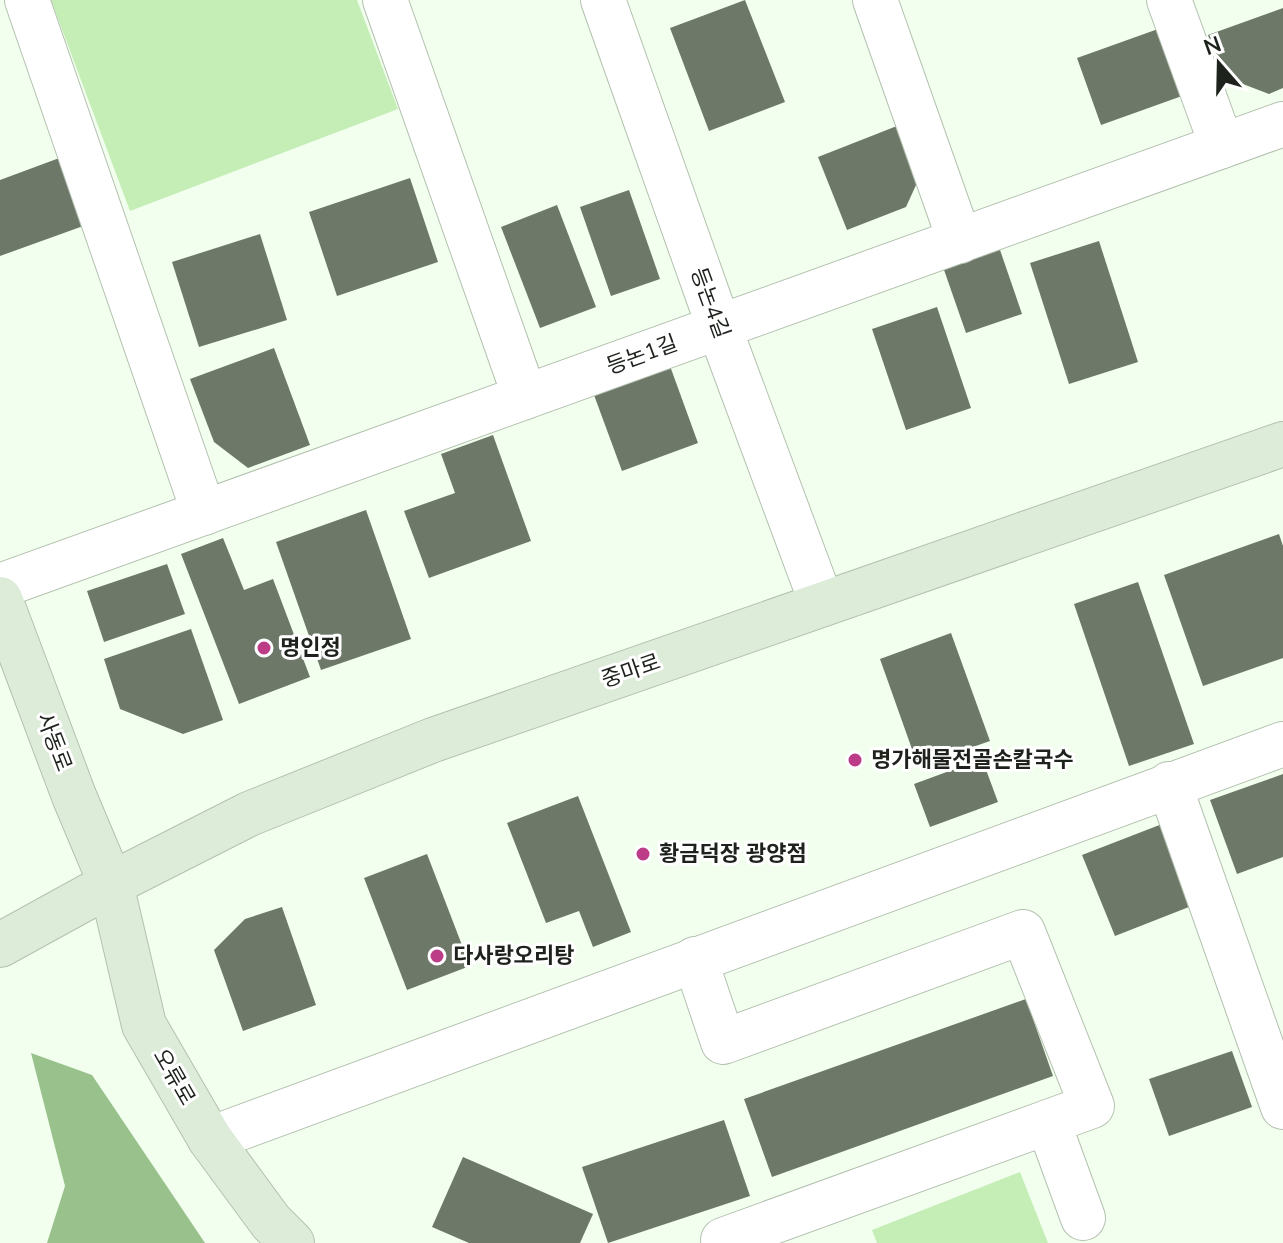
<svg xmlns="http://www.w3.org/2000/svg" width="1283" height="1243" font-family="'Nunito Sans','Noto Sans KR',sans-serif">
  <rect width="100%" height="100%" fill="#f2ffee"/>
  <!-- green -->
  <g fill="#c5eeb7">
    <path d="M 51,0 L 357,0 L 398,109 L 130,211 Z"/>
    <path d="M 1020,1172 L 1048,1243 L 877,1243 L 872,1230 Z"/>
  </g>
  <!-- forest -->
  <path fill="#99c18c" d="M 31,1053 L 92,1075 L 205,1243 L 47,1243 L 65,1186 Z"/>
  <!-- building -->
  <g fill="#6d7869">
    <path d="M 745,0 L 785,102 L 709,131 L 670,28 Z"/>
    <path d="M 1283,8 L 1283,88 L 1269,94 L 1222,76 L 1208,35 Z"/>
    <path d="M 1158,29 L 1182,96 L 1101,125 L 1077,58 Z"/>
    <path d="M 902,124 L 921,174 L 906,207 L 847,230 L 818,157 Z"/>
    <path d="M 62,157 L 86,225 L 0,256 L 0,180 Z"/>
    <path d="M 410,178 L 438,262 L 337,296 L 309,212 Z"/>
    <path d="M 629,190 L 660,279 L 611,296 L 580,207 Z"/>
    <path d="M 557,205 L 596,307 L 540,328 L 501,227 Z"/>
    <path d="M 260,234 L 287,320 L 199,347 L 172,262 Z"/>
    <path d="M 1099,241 L 1138,362 L 1069,384 L 1030,263 Z"/>
    <path d="M 999,247 L 1022,314 L 966,333 L 943,267 Z"/>
    <path d="M 937,307 L 971,408 L 906,430 L 872,329 Z"/>
    <path d="M 274,348 L 310,445 L 248,468 L 214,442 L 190,379 Z"/>
    <path d="M 670,366 L 698,443 L 622,471 L 594,395 Z"/>
    <path d="M 493,435 L 531,541 L 429,578 L 404,511 L 455,493 L 441,454 Z"/>
    <path d="M 366,510 L 411,639 L 321,670 L 276,542 Z"/>
    <path d="M 1279,534 L 1283,546 L 1283,658 L 1203,686 L 1164,575 Z"/>
    <path d="M 223,538 L 244,590 L 273,579 L 310,677 L 239,704 L 181,554 Z"/>
    <path d="M 167,564 L 185,614 L 104,642 L 87,591 Z"/>
    <path d="M 1138,582 L 1194,744 L 1129,766 L 1074,604 Z"/>
    <path d="M 191,629 L 223,720 L 183,734 L 120,709 L 104,659 Z"/>
    <path d="M 951,633 L 990,741 L 918,766 L 880,659 Z"/>
    <path d="M 982,759 L 998,802 L 930,827 L 914,784 Z"/>
    <path d="M 1283,774 L 1283,857 L 1237,874 L 1210,800 Z"/>
    <path d="M 578,796 L 631,932 L 593,947 L 579,911 L 546,923 L 507,823 Z"/>
    <path d="M 1162,824 L 1194,905 L 1115,936 L 1082,855 Z"/>
    <path d="M 427,854 L 470,966 L 407,990 L 364,878 Z"/>
    <path d="M 282,907 L 316,1005 L 243,1031 L 214,950 L 245,919 Z"/>
    <path d="M 1026,999 L 1053,1076 L 772,1177 L 744,1099 Z"/>
    <path d="M 1232,1051 L 1252,1107 L 1169,1136 L 1149,1079 Z"/>
    <path d="M 724,1120 L 750,1196 L 608,1243 L 582,1167 Z"/>
    <path d="M 463,1157 L 593,1214 L 580,1243 L 469,1243 L 432,1227 Z"/>
  </g>
  <g fill="none" stroke-linecap="round" stroke-linejoin="round">
    <!-- street casing -->
    <g stroke="#b4c1b0" stroke-width="46">
      <g id="street">
        <path d="M 27,0 L 204,513"/>
        <path d="M 385,0 L 525,397"/>
        <path d="M 603,0 L 719,327 L 822,604"/>
        <path d="M 875,0 L 960,241"/>
        <path d="M 1169,0 L 1222,146"/>
        <path d="M 0,586 L 1283,124"/>
        <path d="M 1169,784 L 1283,1107"/>
        <path d="M 695,959 L 723,1042 L 1023,932 L 1092,1106 L 1048,1122"/>
        <path d="M 210,1139 L 1283,744"/>
        <path d="M 724,1243 L 723,1240 L 1048,1122 L 1083,1218"/>
      </g>
    </g>
    <!-- secondary casing -->
    <g stroke="#b4c1b0" stroke-width="46">
      <g id="secondary">
        <path d="M 0,599 L 74,796 L 111,884 L 144,1025 L 210,1139 L 271,1222 L 292,1243"/>
        <path d="M 0,945 L 111,884 L 249,814 L 433,740 L 1283,444"/>
      </g>
    </g>
    <!-- street -->
    <use href="#street" stroke="#fff" stroke-width="44"/>
    <!-- secondary -->
    <use href="#secondary" stroke="#ddebd9" stroke-width="44"/>
  </g>
  <!-- markers -->
  <g fill="#bc3c88" stroke="#fff" stroke-width="3">
    <circle cx="264" cy="648" r="8"/>
    <circle cx="855" cy="760" r="8"/>
    <circle cx="643" cy="854" r="8"/>
    <circle cx="437" cy="956" r="8"/>
  </g>
  <g text-anchor="middle" dominant-baseline="central" stroke-width="6" stroke-linejoin="round" paint-order="stroke">
    <!-- street labels -->
    <g font-size="22" fill="#1e221c" stroke="#fff">
      <text transform="translate(710 303) rotate(70)">등논4길</text>
      <text transform="translate(642 355) rotate(-20)">등논1길</text>
      <text transform="translate(631 671) rotate(-19)">중마로</text>
      <text transform="translate(54 742) rotate(69)">사동로</text>
      <text transform="translate(174 1077) rotate(60)">오류로</text>
    </g>
    <!-- poi labels -->
    <g font-size="22" font-weight="bold" fill="#1e221c" stroke="#fff" text-anchor="start">
      <text x="280" y="648">명인정</text>
      <text x="871" y="760">명가해물전골손칼국수</text>
      <text x="659" y="854">황금덕장 광양점</text>
      <text x="453" y="956">다사랑오리탕</text>
    </g>
  </g>
  <!-- north arrow -->
  <g transform="translate(1219 64) rotate(340)" stroke="#ffffff" stroke-width="6" paint-order="stroke">
  <path d="M0-6L14 30L0 20L-14 30Z" fill="#1e221c"/>
  <text y="-12" font-size="22" font-weight="bold" text-anchor="middle" fill="#1e221c">N</text>
  </g>
</svg>
